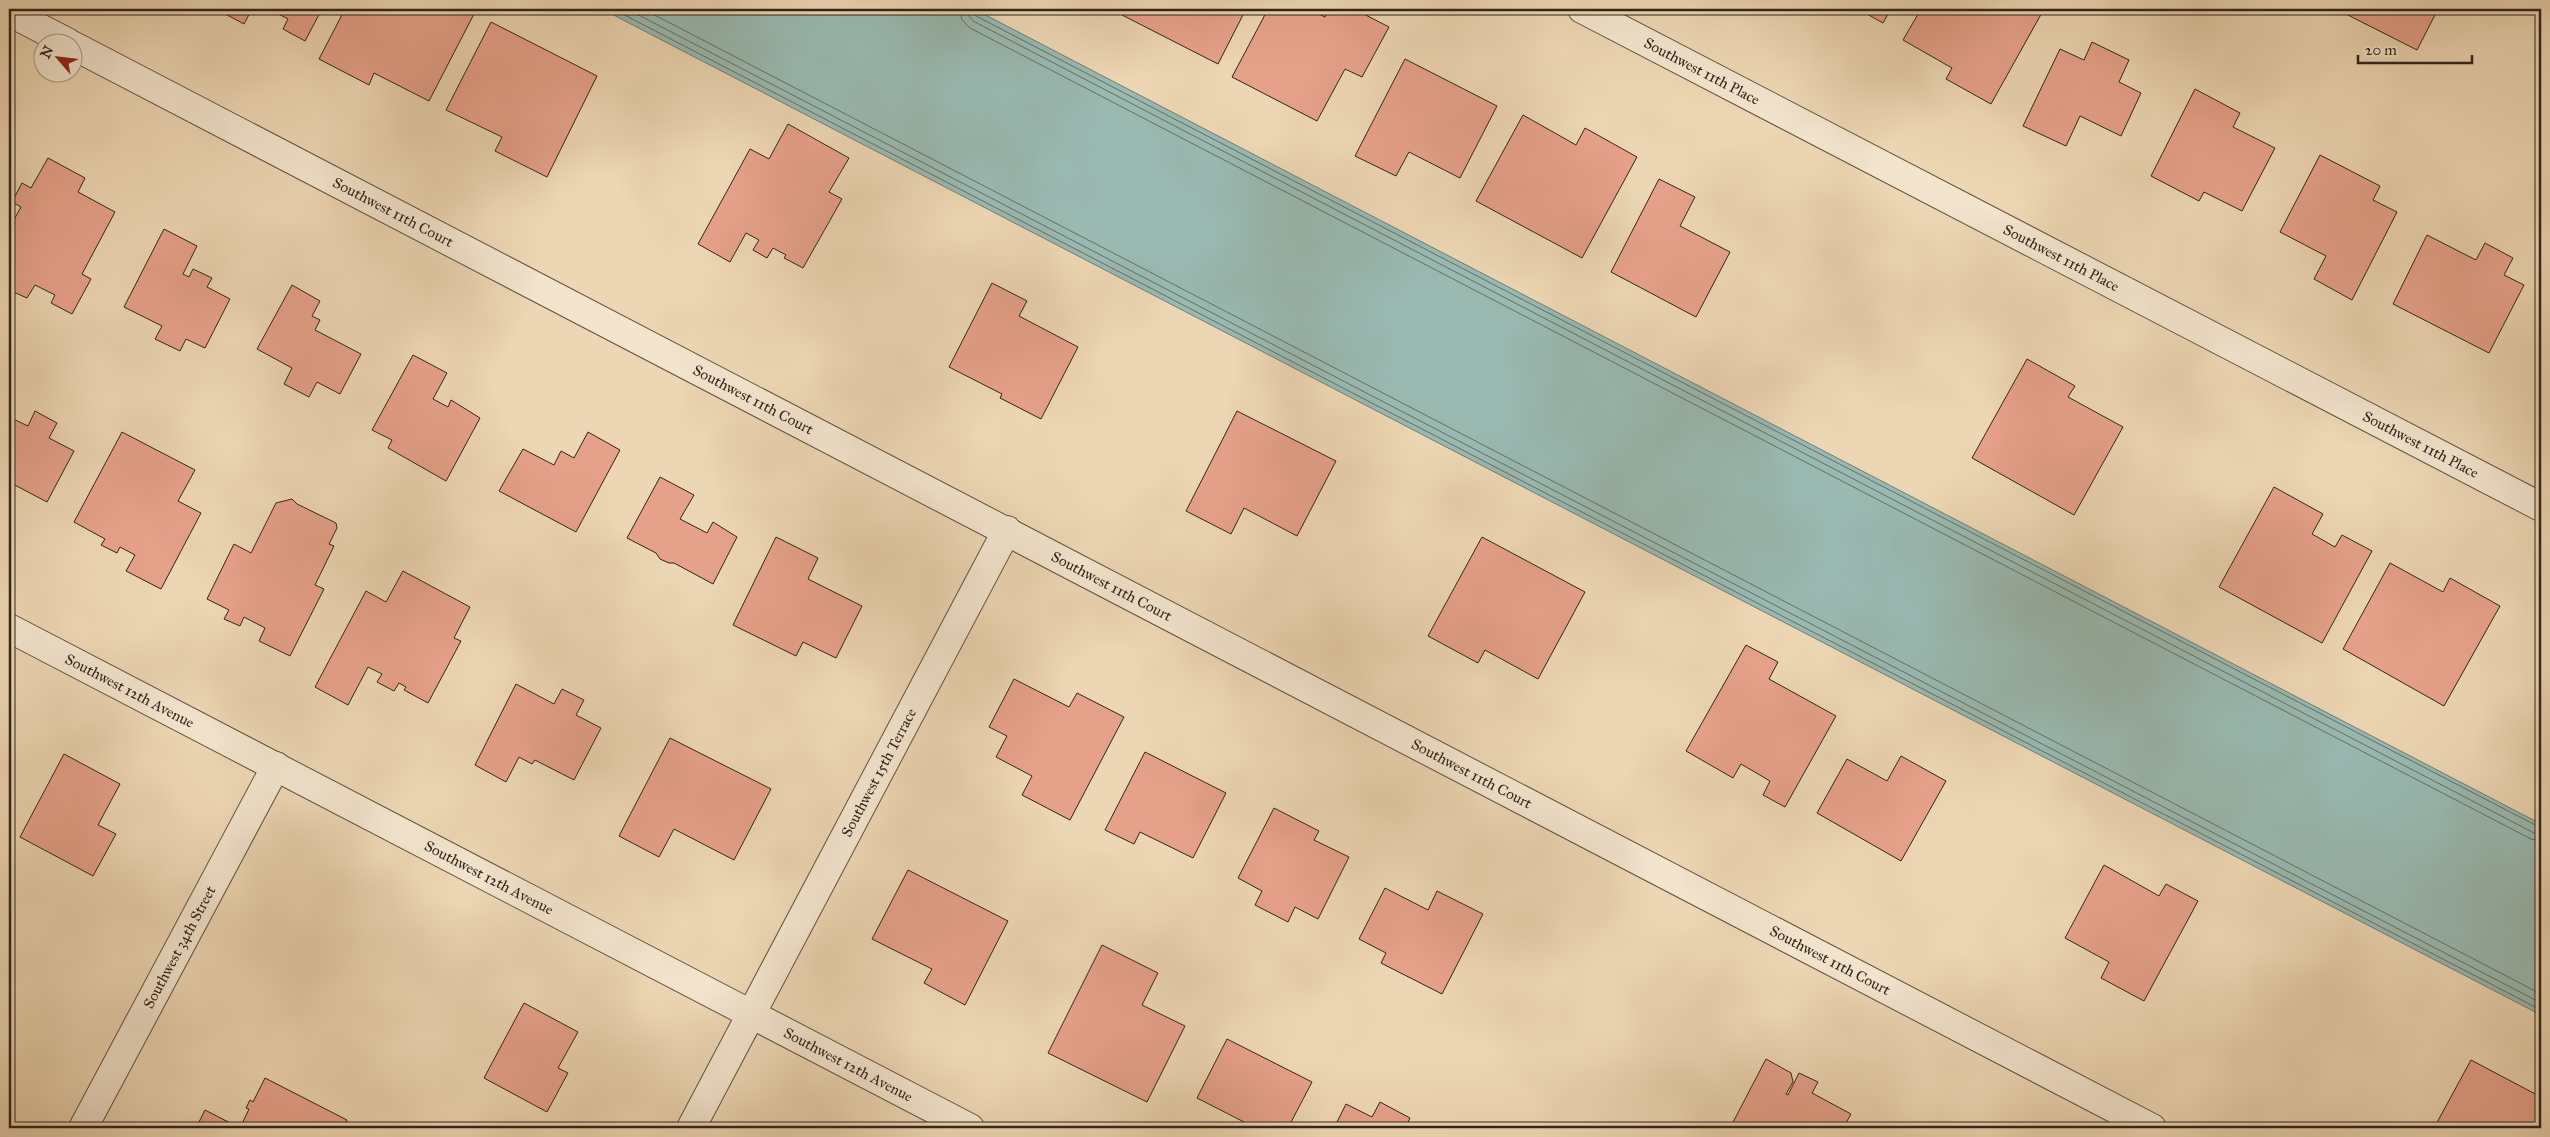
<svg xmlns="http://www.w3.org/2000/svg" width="2550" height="1137" font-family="'IM FELL Great Primer',serif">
  <rect width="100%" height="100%" fill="#edd6b3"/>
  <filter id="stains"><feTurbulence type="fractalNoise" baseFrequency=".004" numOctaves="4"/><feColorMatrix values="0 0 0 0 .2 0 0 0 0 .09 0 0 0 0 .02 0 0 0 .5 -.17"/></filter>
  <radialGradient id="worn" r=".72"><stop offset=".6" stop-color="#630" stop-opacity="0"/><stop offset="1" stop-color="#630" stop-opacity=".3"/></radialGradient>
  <!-- water -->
  <path fill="#99b9b1" stroke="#6f7e75" d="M 602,9 L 974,9 L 2541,824 L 2541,1015 Z"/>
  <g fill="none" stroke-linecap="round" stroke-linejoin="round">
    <!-- shore -->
    <g stroke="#646f66" stroke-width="1">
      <path d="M 613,9 L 2541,1010"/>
      <path d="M 627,9 L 2541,1003"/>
      <path d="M 643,9 L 2541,994"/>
      <path d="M 959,9 L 962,20 L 970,28 L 2531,839 L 2541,841"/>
      <path d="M 967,9 L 968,15 L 973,21 L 2534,833 L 2541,834"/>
      <path d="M 973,9 L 976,16 L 2541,828"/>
    </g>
  </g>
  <!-- building -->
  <g fill="#e6a18a" stroke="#30251b">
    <path d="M 216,9 L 252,9 L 244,24 Z"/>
    <path d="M 269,9 L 322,9 L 305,41 L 283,29 L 288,19 Z"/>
    <path d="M 345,9 L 468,9 L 475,12 L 429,101 L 374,73 L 369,85 L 319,59 Z"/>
    <path d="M 1126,9 L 1246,9 L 1218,64 L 1122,15 Z"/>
    <path d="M 1268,9 L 1309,9 L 1325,17 L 1328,9 L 1354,9 L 1389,27 L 1362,77 L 1345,69 L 1317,121 L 1232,77 Z"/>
    <path d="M 1858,9 L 1891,9 L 1883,23 Z"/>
    <path d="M 1921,9 L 2044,9 L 1991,104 L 1946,79 L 1952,68 L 1903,40 Z"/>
    <path d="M 2336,9 L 2438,9 L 2417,50 Z"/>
    <path d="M 491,22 L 597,76 L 547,177 L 495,151 L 502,137 L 446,110 Z"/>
    <path d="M 2092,42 L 2129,60 L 2119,82 L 2141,93 L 2121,136 L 2080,116 L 2066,146 L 2023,126 L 2060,49 L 2084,60 Z"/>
    <path d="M 1405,59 L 1497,106 L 1460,178 L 1409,152 L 1396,176 L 1355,156 Z"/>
    <path d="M 2195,89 L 2240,113 L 2233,127 L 2275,148 L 2242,211 L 2204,192 L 2199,201 L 2151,176 Z"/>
    <path d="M 1523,115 L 1576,145 L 1585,128 L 1637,157 L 1582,258 L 1476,201 Z"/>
    <path d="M 788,124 L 849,158 L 829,192 L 842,199 L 803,268 L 784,258 L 786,255 L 773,248 L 767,258 L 753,250 L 759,240 L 746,233 L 730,262 L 698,244 L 750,149 L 769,159 Z"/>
    <path d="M 2320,155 L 2380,186 L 2373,200 L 2397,212 L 2352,300 L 2314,279 L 2326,256 L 2280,232 Z"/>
    <path d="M 48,158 L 85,178 L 78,192 L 115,212 L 82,274 L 91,279 L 72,314 L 51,303 L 55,295 L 35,285 L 27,298 L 9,290 L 9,223 L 11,225 L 21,207 L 12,202 L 22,183 L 31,188 Z"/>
    <path d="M 1659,179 L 1695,197 L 1680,226 L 1730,252 L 1696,317 L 1611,272 Z"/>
    <path d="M 164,229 L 197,246 L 183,274 L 189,277 L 193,269 L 212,278 L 207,287 L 230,299 L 205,348 L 186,339 L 180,351 L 155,339 L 162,326 L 124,307 Z"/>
    <path d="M 2427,235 L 2476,260 L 2485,243 L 2513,258 L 2504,275 L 2524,285 L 2489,353 L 2393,304 Z"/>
    <path d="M 992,283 L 1027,301 L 1019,316 L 1078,347 L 1041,419 L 1000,398 L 1002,394 L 949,367 Z"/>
    <path d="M 292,285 L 320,301 L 312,316 L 320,320 L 315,330 L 361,354 L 340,394 L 317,382 L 309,397 L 284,384 L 292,368 L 257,349 Z"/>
    <path d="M 413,355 L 447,373 L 433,399 L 448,407 L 451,400 L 480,418 L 446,481 L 388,448 L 392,440 L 372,430 Z"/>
    <path d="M 2027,359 L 2075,386 L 2068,397 L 2123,427 L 2074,515 L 1972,458 Z"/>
    <path d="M 35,411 L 57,423 L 49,438 L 74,451 L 47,502 L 9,482 L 9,417 L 28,426 Z"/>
    <path d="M 1237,411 L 1336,461 L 1297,536 L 1244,508 L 1231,534 L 1186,511 Z"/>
    <path d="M 122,432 L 195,470 L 178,501 L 201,513 L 161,589 L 126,571 L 135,555 L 120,547 L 117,553 L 101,545 L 105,539 L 74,522 Z"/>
    <path d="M 588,432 L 620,450 L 576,532 L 499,491 L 523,449 L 554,465 L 561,451 L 574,458 Z"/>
    <path d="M 660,477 L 694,495 L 680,519 L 707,533 L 713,522 L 737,537 L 713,584 L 674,563 L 669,563 L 660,559 L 656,553 L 627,538 Z"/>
    <path d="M 2274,487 L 2323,514 L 2312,534 L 2335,547 L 2342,535 L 2372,551 L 2322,643 L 2219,587 Z"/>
    <path d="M 292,499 L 297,504 L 336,523 L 337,528 L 329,544 L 334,546 L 315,585 L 324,589 L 290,656 L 259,641 L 265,628 L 244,617 L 240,626 L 224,619 L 229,610 L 207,599 L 234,544 L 251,553 L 276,503 Z"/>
    <path d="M 776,537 L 818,558 L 808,579 L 862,606 L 836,658 L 803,642 L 796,656 L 733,625 Z"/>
    <path d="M 1482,537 L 1585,592 L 1538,679 L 1485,650 L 1478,663 L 1428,636 Z"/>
    <path d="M 2390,563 L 2443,592 L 2450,578 L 2500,606 L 2444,706 L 2343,649 Z"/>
    <path d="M 403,571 L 470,607 L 454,638 L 461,641 L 428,703 L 404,690 L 406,687 L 399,683 L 394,691 L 377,682 L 382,674 L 368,667 L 348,705 L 315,687 L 366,591 L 386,602 Z"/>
    <path d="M 1746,645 L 1778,662 L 1769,679 L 1836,716 L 1785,807 L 1763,795 L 1770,781 L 1741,764 L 1733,778 L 1686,751 Z"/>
    <path d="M 1014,679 L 1069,707 L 1077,693 L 1124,717 L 1070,820 L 1022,795 L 1032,776 L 996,757 L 1007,736 L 989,727 Z"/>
    <path d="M 516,684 L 554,704 L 562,689 L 584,700 L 576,715 L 601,728 L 574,780 L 535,760 L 532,764 L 519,757 L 506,782 L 475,765 Z"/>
    <path d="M 670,738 L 771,789 L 734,860 L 674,829 L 659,857 L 619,836 Z"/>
    <path d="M 1145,752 L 1226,793 L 1193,858 L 1140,832 L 1134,844 L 1105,830 Z"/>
    <path d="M 64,754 L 120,784 L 98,825 L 116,834 L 93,876 L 20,837 Z"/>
    <path d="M 1901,756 L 1946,781 L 1901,861 L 1817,813 L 1847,759 L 1887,781 Z"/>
    <path d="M 1274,808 L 1319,831 L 1314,840 L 1349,857 L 1318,919 L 1295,907 L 1288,922 L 1255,905 L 1262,891 L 1238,878 Z"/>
    <path d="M 2104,865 L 2159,896 L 2166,884 L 2198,901 L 2144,1001 L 2101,978 L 2109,962 L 2065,938 Z"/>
    <path d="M 908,870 L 1008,921 L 965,1005 L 924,983 L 932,969 L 872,939 Z"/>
    <path d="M 1385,888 L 1428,910 L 1437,891 L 1483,914 L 1442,994 L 1381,963 L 1386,953 L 1359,939 Z"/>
    <path d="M 1102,945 L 1158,973 L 1142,1005 L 1185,1026 L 1147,1102 L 1048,1053 Z"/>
    <path d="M 524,1003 L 578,1032 L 558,1068 L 568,1073 L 547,1112 L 484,1078 Z"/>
    <path d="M 1227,1039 L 1312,1082 L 1288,1128 L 1241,1128 L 1244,1122 L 1197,1098 Z"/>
    <path d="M 1766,1059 L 1791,1073 L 1793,1082 L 1786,1094 L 1788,1095 L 1799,1073 L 1818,1082 L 1812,1093 L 1851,1114 L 1843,1128 L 1730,1128 Z"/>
    <path d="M 2471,1060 L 2541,1097 L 2541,1128 L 2434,1128 Z"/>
    <path d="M 265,1078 L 347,1120 L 343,1128 L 196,1128 L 205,1110 L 240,1128 L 249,1109 L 246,1108 L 250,1100 L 253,1102 Z"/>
    <path d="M 1380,1102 L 1410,1118 L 1405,1128 L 1334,1128 L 1346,1104 L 1372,1117 Z"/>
  </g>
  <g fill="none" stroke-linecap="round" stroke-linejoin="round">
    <!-- minor casing -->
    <g stroke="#5f5141" stroke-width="30">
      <g id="minor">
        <path id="s1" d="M 1582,9 L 2541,507"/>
        <path d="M 9,12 L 67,42"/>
        <path id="s2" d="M 72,45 L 2152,1128"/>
        <path id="s3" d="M 9,628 L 970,1128"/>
        <path id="s4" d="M 83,1128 L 276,766"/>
        <path id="s5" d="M 691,1128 L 1007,530"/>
      </g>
    </g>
    <!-- minor -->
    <use href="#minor" stroke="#f3e4ce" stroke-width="28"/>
  </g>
  <g text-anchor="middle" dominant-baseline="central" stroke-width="4" stroke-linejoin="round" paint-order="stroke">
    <!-- street labels -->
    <g font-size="15" fill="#30251b" stroke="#f3e4ce">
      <text stroke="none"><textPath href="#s1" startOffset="135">Southwest 11th Place</textPath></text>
      <text stroke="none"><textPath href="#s2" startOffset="362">Southwest 11th Court</textPath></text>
      <text stroke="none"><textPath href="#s1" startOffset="540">Southwest 11th Place</textPath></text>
      <text stroke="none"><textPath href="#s2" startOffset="768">Southwest 11th Court</textPath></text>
      <text stroke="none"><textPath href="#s1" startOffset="945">Southwest 11th Place</textPath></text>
      <text stroke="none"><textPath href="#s2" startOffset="1172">Southwest 11th Court</textPath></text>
      <text stroke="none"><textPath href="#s3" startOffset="136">Southwest 12th Avenue</textPath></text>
      <text stroke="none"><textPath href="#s5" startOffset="402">Southwest 15th Terrace</textPath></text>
      <text stroke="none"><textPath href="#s2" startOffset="1578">Southwest 11th Court</textPath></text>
      <text stroke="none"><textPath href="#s3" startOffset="541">Southwest 12th Avenue</textPath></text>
      <text stroke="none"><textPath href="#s4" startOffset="205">Southwest 34th Street</textPath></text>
      <text stroke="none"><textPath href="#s2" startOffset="1982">Southwest 11th Court</textPath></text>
      <text stroke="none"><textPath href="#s3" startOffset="946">Southwest 12th Avenue</textPath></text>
    </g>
  </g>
  <!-- margin -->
  <rect width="2550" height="1137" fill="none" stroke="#edd6b3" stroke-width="30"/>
  <rect x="10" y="10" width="2530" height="1117" fill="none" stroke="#30251b" stroke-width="2.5"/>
  <rect x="15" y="15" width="2520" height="1107" fill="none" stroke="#30251b"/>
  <!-- north arrow -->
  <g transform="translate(58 58) rotate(298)"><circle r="24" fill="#f3e4ce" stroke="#a59886"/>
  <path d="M0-4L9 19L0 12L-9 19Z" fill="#8f2418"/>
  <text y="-8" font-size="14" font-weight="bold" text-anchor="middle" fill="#30251b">N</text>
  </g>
  <!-- scale -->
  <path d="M2358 55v8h114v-8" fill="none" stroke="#30251b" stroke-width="2.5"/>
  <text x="2365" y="55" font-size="15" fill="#30251b" stroke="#f3e4ce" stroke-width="4" paint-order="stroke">20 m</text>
  <rect width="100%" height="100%" filter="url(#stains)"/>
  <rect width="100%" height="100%" fill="url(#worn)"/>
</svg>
